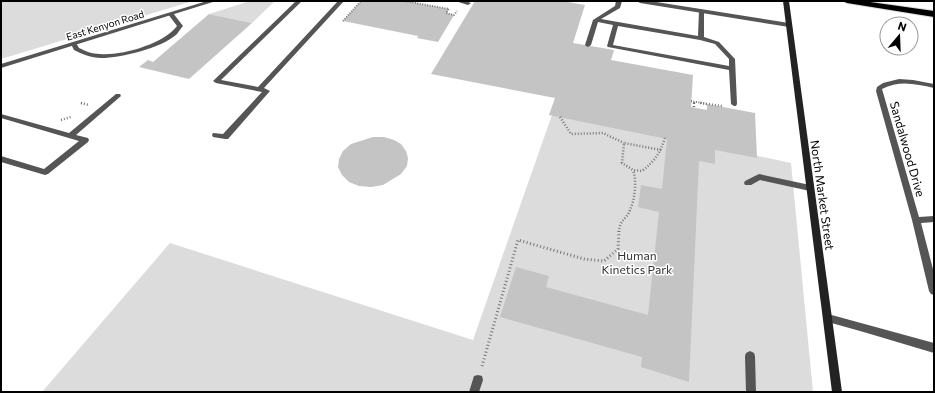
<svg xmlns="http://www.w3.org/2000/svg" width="935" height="393" font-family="Commissioner,sans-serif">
  <rect width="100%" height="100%" fill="#fff"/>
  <!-- green -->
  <g fill="#dcdcdc">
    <path d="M 1,1 L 193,1 L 1,59 Z"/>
    <path d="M 250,1 L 274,2 L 252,23 L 209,14 Z"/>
    <path d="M 553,112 L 791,163 L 813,392 L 42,392 L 170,243 L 473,340 Z"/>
  </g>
  <!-- building -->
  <g fill="#c4c4c4">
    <path d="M 361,1 L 405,1 L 449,9 L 446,13 L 454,15 L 438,42 L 417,38 L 418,36 L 343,21 Z"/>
    <path d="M 475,1 L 562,1 L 585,5 L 573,43 L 614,50 L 611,60 L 693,75 L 691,107 L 707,110 L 707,104 L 755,113 L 757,158 L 715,150 L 715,164 L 699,161 L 689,382 L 641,367 L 642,357 L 500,317 L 516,267 L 549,276 L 546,287 L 648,315 L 659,212 L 638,207 L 641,185 L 662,189 L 667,139 L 549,115 L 555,98 L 431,74 Z"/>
    <path d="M 209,14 L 252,23 L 189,79 L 139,67 L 148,60 L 153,62 Z"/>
    <path d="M 373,137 L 384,137 L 394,140 L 401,144 L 406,151 L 408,158 L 407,166 L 401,174 L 383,185 L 371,187 L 359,186 L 349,182 L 342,175 L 338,167 L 339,159 L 343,151 L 351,144 Z"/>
  </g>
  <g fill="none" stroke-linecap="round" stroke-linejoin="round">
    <!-- motorway casing -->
    <g stroke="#dbdbdb" stroke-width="2">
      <path id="motorway" d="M 843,1 L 863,1 L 934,11 L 934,17 L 847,3 Z"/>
    </g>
    <!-- path-far2 -->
    <g stroke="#777" stroke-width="2" stroke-dasharray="1 1.5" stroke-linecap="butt">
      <path d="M 405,1 L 449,9 L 446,13 L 454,15 L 457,11"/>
      <path d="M 343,21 L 361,1"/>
      <path d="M 691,101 L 707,104"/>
      <path d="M 694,102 L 694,104"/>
      <path d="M 81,103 L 83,104"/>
    </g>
    <!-- path-far1 -->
    <g stroke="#777" stroke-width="2.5" stroke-dasharray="1 2" stroke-linecap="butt">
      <path d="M 81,103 L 89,105"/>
      <path d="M 694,103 L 694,108"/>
      <path d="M 700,103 L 722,106"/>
      <path d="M 560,117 L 571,134 L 603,133 L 624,143"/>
      <path d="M 61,120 L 71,117"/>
      <path d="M 661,150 L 624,143 L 622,163 L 633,170 L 642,171 C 655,161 660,153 665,138"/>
      <path d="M 619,232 C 620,218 626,221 630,210 C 635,199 637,181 633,170"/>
    </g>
    <!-- path -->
    <path stroke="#777" stroke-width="3" stroke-dasharray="1 2.5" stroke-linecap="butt" d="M 482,366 L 518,240 L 584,259 L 604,261 L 618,249 L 619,231"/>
    <!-- service -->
    <g fill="#555" fill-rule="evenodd">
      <path d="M 296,1 L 302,1 L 221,80 L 258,87 L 338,1 L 344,1 L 264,88 L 270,91 L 228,139 L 225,139 L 213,137 L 212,135 L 213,133 L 223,134 L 262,92 L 216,83 L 213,81 Z"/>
      <path d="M 455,1 L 466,1 L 471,3 L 468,5 Z"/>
      <path d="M 616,1 L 622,1 L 620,8 L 601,19 L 698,36 L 699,11 L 704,10 L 704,37 L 719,42 L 735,59 L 737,104 L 736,106 L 734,106 L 731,104 L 729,70 L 608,47 L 607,46 L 613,25 L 598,22 L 591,45 L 588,47 L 586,46 L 585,45 L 593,20 L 615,6 ZM 618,26 L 700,40 L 715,44 L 729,59 L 729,66 L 613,45 Z"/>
      <path d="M 169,13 L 173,13 L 183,26 C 181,28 179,31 177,34 C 162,48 121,58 101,58 C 91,58 82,54 74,50 L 71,44 L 72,43 L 76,43 L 79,48 C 85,51 92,54 100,54 C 121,56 164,44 177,26 L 168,14 Z"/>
      <path d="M 116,94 L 120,94 L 121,96 L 76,135 L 88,138 L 89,140 L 88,142 L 48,174 L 45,175 L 1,162 L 1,156 L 44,169 L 79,141 L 1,118 L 1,114 L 69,133 Z"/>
      <path d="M 759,174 L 810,185 L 814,188 L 810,191 L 760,180 L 751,185 L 745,185 L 744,183 L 745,181 Z"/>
      <path d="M 750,351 L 754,353 L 755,356 L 756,392 L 746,392 L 745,356 L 746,353 Z"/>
      <path d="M 478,375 L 482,376 L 483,380 L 479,392 L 469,392 L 474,376 Z"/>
    </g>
    <!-- minor -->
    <g fill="#555" fill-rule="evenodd">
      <path d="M 899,79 L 913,80 L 934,84 L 934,88 C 916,84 899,80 882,89 L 919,217 L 934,216 L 934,222 L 921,223 L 934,273 L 934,295 L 931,294 L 929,291 L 912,220 L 876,91 L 877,87 L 883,83 Z"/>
      <path d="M 828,314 L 934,343 L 934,353 L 867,333 L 828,322 L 825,321 L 823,318 L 825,315 Z"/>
    </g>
    <!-- tertiary -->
    <g fill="#555" fill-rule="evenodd">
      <path d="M 207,1 L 216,1 L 1,68 L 1,64 Z"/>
      <path d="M 637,1 L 650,1 L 789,23 L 792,25 L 789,27 L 640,3 Z"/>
    </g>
    <!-- secondary -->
    <path fill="#222" fill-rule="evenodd" d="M 783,1 L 789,1 L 842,392 L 832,392 Z"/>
    <!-- motorway -->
    <use href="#motorway" fill="#000" fill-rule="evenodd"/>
  </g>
  <g text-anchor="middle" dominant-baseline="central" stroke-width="3" stroke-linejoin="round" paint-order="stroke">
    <!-- far-street labels -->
    <g font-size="10" fill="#000" stroke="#fff">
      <text transform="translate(105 25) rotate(-17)">East Kenyon Road</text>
    </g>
    <!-- street labels -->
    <g font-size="12" fill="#000" stroke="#fff">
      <text transform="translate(908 149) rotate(74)">Sandalwood Drive</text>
      <text transform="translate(823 195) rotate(82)">North Market Street</text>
    </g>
    <!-- park labels -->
    <g font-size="12" fill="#333" stroke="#fff">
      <text x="637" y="255">Human<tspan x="637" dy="14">Kinetics Park</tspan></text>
    </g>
  </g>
  <!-- border -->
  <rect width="935" height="393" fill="none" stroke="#000000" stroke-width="4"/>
  <!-- north arrow -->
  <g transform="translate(899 36) rotate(19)"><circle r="19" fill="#ffffff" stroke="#999999"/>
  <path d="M0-3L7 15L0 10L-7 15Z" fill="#000000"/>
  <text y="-6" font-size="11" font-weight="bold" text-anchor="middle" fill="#000000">N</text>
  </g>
</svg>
